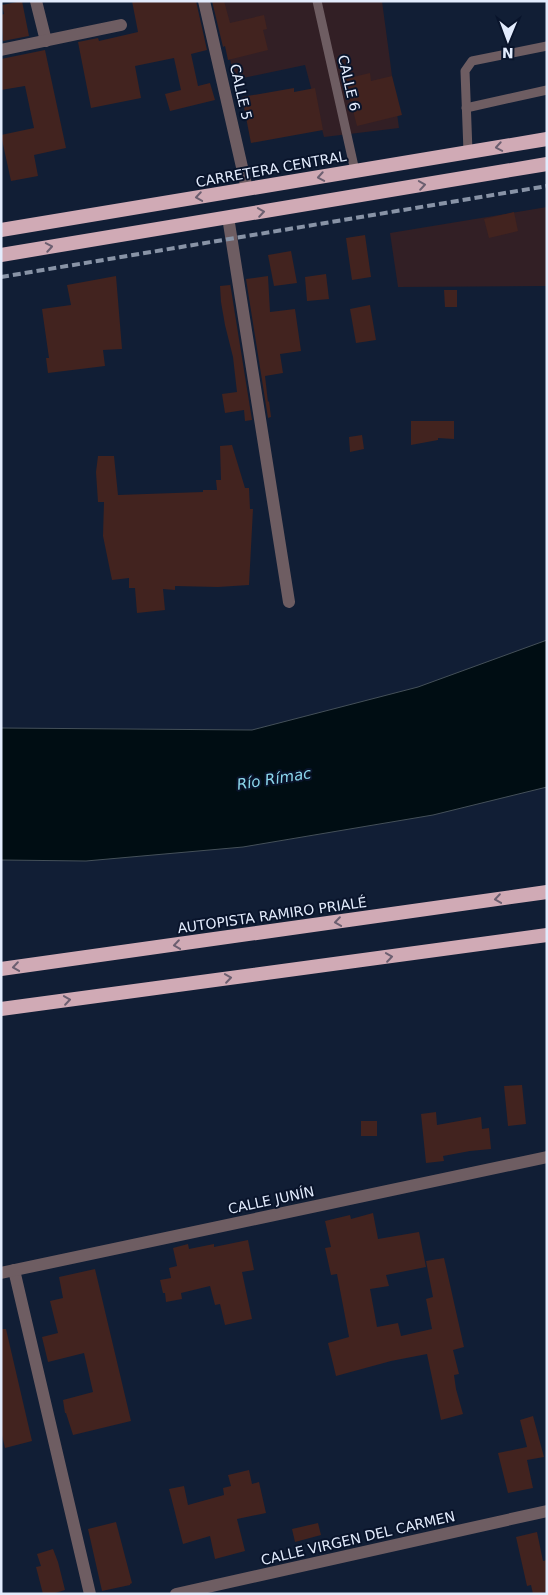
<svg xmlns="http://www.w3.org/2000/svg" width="548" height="1595" font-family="'DejaVu Sans',sans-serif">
  <rect width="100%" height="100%" fill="#111e35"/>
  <!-- industrial -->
  <g fill="#321f25">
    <path d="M 219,1 L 382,1 L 399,128 L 324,137 L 305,65 L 234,80 Z"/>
    <path d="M 547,207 L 547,286 L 398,287 L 390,233 Z"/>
  </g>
  <!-- water -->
  <path fill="#000d13" stroke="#445059" d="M 547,640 L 547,787 L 433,815 L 243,847 L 86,861 L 1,860 L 1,728 L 252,730 L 418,687 Z"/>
  <!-- building -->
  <g fill="#42231f">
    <path d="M 22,1 L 29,36 L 3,41 L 1,15 L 4,14 L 2,5 Z"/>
    <path d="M 132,1 L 196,1 L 207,50 L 191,54 L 198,86 L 210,83 L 215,100 L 170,111 L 165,94 L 181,90 L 174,58 L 135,66 L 141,98 L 91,108 L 78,42 L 98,38 L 99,41 L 138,32 Z"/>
    <path d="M 212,1 L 224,1 L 230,23 L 264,15 L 267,29 L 263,30 L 268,50 L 228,60 L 225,46 L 223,47 Z"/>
    <path d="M 45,50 L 66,148 L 34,155 L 38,176 L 11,181 L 1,135 L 34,128 L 25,86 L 1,90 L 1,59 Z"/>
    <path d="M 370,73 L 371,81 L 392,76 L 402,115 L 357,126 L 345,79 Z"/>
    <path d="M 294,88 L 294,92 L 315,88 L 323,130 L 251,143 L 242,97 Z"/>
    <path d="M 514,212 L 518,231 L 489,238 L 484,219 Z"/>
    <path d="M 365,235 L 371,277 L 352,280 L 346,238 Z"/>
    <path d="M 291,251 L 297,283 L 274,286 L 268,255 Z"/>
    <path d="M 326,274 L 329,299 L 307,301 L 305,277 Z"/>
    <path d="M 116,276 L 122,349 L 103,350 L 105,366 L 48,373 L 46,358 L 49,358 L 42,309 L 71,305 L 67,285 Z"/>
    <path d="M 268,276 L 270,312 L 295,309 L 301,351 L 280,354 L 283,373 L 265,376 L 268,402 L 269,401 L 271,417 L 268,418 L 246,279 Z"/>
    <path d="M 230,283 L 252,420 L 245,421 L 244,410 L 225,413 L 222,394 L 237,392 L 233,357 L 225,325 L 221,302 L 220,286 L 230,285 Z"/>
    <path d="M 444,290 L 457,290 L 457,307 L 445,307 Z"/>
    <path d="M 370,305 L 376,340 L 356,343 L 350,309 Z"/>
    <path d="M 411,421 L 454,421 L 454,439 L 438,438 L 438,440 L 411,445 Z"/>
    <path d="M 362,435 L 364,449 L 350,452 L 349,437 Z"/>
    <path d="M 232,445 L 245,488 L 249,488 L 250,509 L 253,509 L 249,585 L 218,587 L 175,586 L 175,590 L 163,589 L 165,610 L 137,613 L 135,588 L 129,588 L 129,578 L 112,580 L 103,536 L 104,502 L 98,502 L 96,472 L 98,456 L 114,456 L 118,495 L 203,492 L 203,490 L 217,490 L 216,480 L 221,480 L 220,446 Z"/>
    <path d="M 522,1085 L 526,1124 L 508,1126 L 504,1086 Z"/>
    <path d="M 436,1112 L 437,1125 L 481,1117 L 482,1129 L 489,1128 L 491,1149 L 470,1151 L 443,1156 L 444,1161 L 426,1163 L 421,1114 Z"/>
    <rect x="361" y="1121" width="16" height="15"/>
    <path d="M 373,1213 L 378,1239 L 419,1232 L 426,1267 L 386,1275 L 389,1286 L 370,1289 L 377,1327 L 398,1323 L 401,1336 L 432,1329 L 426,1299 L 433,1297 L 426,1261 L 444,1258 L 464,1347 L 453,1350 L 459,1374 L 454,1375 L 456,1389 L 463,1414 L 441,1420 L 427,1354 L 391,1361 L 336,1376 L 328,1343 L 349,1337 L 337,1274 L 331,1275 L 325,1248 L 331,1247 L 325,1221 L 350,1215 L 351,1219 Z"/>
    <path d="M 248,1240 L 254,1270 L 242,1272 L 252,1319 L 225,1325 L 220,1304 L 215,1305 L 210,1286 L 181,1293 L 182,1299 L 166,1302 L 165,1293 L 163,1293 L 160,1280 L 171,1278 L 169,1268 L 177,1266 L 173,1248 L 188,1244 L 189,1249 L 214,1244 L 214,1247 Z"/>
    <path d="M 95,1269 L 131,1421 L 73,1435 L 66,1413 L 65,1413 L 63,1400 L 93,1392 L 84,1353 L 48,1362 L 42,1337 L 58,1333 L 50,1301 L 63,1298 L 59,1277 Z"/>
    <path d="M 1,1329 L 6,1329 L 32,1441 L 5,1448 L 1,1431 Z"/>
    <path d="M 533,1416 L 544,1457 L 527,1460 L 533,1488 L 508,1493 L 498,1453 L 527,1447 L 520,1420 Z"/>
    <path d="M 249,1470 L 252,1484 L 259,1482 L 266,1513 L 237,1519 L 245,1551 L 215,1559 L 210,1536 L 183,1544 L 169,1489 L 184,1486 L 188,1505 L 224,1495 L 223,1488 L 231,1486 L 228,1475 Z"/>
    <path d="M 116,1522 L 132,1583 L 130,1584 L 130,1585 L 102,1591 L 88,1529 Z"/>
    <path d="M 318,1523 L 321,1535 L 295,1542 L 292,1529 Z"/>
    <path d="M 537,1532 L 543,1561 L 547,1560 L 547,1592 L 533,1594 L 531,1585 L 527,1586 L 516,1537 Z"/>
    <path d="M 53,1549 L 58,1562 L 65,1590 L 52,1594 L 43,1594 L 36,1567 L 41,1566 L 37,1554 Z"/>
  </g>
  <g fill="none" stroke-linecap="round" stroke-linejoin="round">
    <!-- service -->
    <g stroke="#6e5d62" stroke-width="9">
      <path d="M 317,1 L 355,171"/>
      <path d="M 466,108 L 547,90"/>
      <path d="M 468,152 L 465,71 L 472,61 L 547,46"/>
    </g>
    <!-- minor -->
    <g stroke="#6e5d62" stroke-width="12">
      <path d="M 36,1 L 46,41"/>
      <path d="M 204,1 L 247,189"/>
      <path d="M 1,50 L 121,25"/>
      <path d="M 228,217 L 289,602"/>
      <path d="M 14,1270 L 90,1594"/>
      <path d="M 1,1273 L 547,1157"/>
      <path d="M 176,1594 L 547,1511"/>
    </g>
    <!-- trunk -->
    <g stroke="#d0aab5" stroke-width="14">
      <path d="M 1,230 L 547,139"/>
      <path d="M 1,255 L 547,164"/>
      <path d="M 1,969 L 547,892"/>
      <path d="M 1,1009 L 547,935"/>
    </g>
    <!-- rail -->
    <path stroke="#8893a6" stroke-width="4" stroke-dasharray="8 4" stroke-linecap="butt" d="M 1,277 L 547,186"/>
  </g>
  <!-- one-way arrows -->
  <defs><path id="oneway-chevron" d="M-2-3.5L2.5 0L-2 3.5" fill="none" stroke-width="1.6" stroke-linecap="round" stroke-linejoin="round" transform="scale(1.25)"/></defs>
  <g stroke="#6c5f70">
    <use href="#oneway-chevron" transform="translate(499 147) rotate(170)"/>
    <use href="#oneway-chevron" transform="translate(321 177) rotate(170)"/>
    <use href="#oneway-chevron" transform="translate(422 185) rotate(-9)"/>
    <use href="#oneway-chevron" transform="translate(199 197) rotate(171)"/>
    <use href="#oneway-chevron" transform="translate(261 212) rotate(-9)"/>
    <use href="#oneway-chevron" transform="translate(49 247) rotate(-10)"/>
    <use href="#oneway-chevron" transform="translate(498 899) rotate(172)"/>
    <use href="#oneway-chevron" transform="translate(338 922) rotate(172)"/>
    <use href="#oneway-chevron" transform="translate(177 945) rotate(172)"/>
    <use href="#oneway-chevron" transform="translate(389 957) rotate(-8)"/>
    <use href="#oneway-chevron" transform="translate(16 967) rotate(172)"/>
    <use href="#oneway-chevron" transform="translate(228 978) rotate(-8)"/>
    <use href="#oneway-chevron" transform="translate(67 1000) rotate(-8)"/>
  </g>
  <g text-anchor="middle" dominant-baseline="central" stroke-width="4" stroke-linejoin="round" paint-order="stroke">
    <!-- street labels -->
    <g font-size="14" fill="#e3ecfd" stroke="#09142b">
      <text transform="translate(349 83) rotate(77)">CALLE 6</text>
      <text transform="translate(241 92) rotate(77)">CALLE 5</text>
      <text transform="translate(271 169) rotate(-10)">CARRETERA CENTRAL</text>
      <text transform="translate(272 915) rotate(-8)">AUTOPISTA RAMIRO PRIALÉ</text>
      <text transform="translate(271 1200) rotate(-12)">CALLE JUNÍN</text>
      <text transform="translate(358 1538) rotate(-13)">CALLE VIRGEN DEL CARMEN</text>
    </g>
    <!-- water labels -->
    <g font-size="15" font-style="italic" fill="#8cd7ec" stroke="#09142b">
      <text transform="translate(274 779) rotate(-9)">Río Rímac</text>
    </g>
  </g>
  <!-- border -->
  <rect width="548" height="1595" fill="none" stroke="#e3ecfd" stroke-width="5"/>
  <!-- north arrow -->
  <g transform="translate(508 40) rotate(181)" stroke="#09142b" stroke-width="4" paint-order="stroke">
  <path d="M0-4L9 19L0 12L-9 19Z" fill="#e3ecfd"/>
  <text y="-8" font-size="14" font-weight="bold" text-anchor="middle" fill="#e3ecfd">N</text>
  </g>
</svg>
